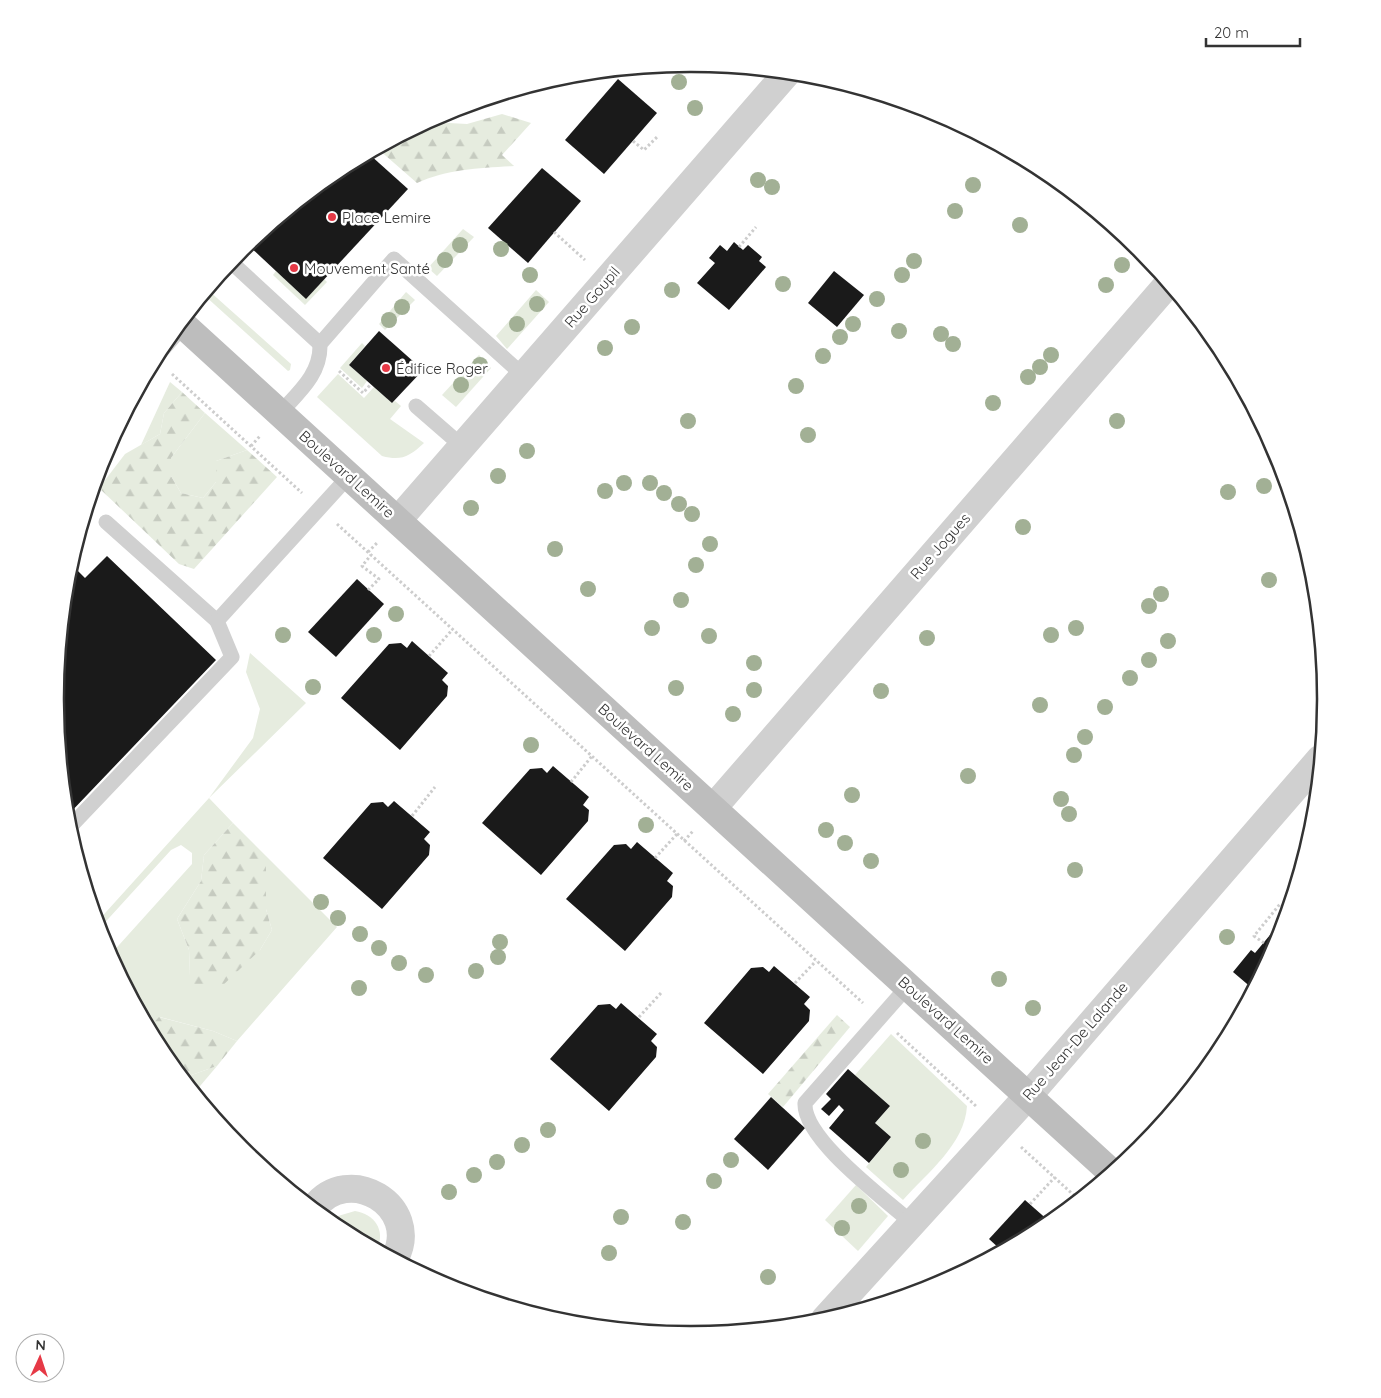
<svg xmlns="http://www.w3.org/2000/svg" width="1381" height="1398" font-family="Quicksand,sans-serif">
  <defs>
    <pattern id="forest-firs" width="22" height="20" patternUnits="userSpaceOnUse" patternTransform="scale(1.25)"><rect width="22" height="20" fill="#e6ecdf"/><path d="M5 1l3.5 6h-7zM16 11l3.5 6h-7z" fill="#c6cbc0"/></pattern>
  </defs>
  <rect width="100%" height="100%" fill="#fff"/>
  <!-- grass -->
  <g fill="#e6ecdf">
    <path d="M 463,229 L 474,237 L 437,276 L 428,268 Z"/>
    <path d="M 276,271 L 324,279 L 327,282 L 305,305 L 273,275 Z"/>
    <path d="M 208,290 L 291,364 L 290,370 L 288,371 L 204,295 Z"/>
    <path d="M 536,290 L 549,302 L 507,349 L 496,336 Z"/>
    <path d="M 406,292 L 415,300 L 385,330 L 379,324 Z"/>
    <path d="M 362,343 L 365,346 L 349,365 L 367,381 L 362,388 L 340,368 Z"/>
    <path d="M 479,355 L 491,368 L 456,407 L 442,395 Z"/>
    <path d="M 338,374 L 364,398 L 374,387 L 392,403 L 395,401 L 401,406 L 390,419 L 424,443 C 409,457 401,461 382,456 L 317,397 Z"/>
    <path d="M 170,382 L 182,392 L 164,413 L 160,434 L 141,445 Z"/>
    <path d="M 205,413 L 247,450 L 216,461 L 216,482 L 203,498 L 181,493 L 171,476 L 171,458 Z"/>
    <path d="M 250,653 L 306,703 L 209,798 L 233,823 L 204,855 L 201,881 L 177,919 L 189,950 L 190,976 L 260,950 L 272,930 L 266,909 L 266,856 L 337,927 L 237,1041 L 213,1031 L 160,1017 L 149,1028 L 110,955 L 192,864 L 192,853 L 181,845 L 171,850 L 99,929 L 97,922 L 209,798 L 253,738 L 260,709 L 246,672 Z"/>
    <path d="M 891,1034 L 967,1106 C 965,1144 927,1173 903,1200 L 866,1167 L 891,1137 L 875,1123 L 890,1106 L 855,1075 Z"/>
    <path d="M 217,1066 L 195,1092 L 183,1078 Z"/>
    <path d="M 856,1185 L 888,1216 L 858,1251 L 825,1220 Z"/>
    <path d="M 355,1211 C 374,1214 386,1230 377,1249 L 332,1223 L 338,1216 Z"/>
  </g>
  <!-- forest -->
  <g fill="url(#forest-firs)">
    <path d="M 502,114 L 531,123 L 502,155 L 514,166 C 481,168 447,169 417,183 L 378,149 L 422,125 L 449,123 L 467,124 Z"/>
    <path d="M 182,392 L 205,413 L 171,458 L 171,476 L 181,493 L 203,498 L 216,482 L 216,461 L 247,450 L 277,477 L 194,569 L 179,564 L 99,488 L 125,454 L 160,434 L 164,413 Z"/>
    <path d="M 233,823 L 266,856 L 266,909 L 272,930 L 260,950 L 221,987 L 195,988 L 190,976 L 189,950 L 177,919 L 201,881 L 204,855 Z"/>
    <path d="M 837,1015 L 850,1027 L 783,1107 L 768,1094 Z"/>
    <path d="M 159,1017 L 213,1031 L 237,1041 L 217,1066 L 183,1078 L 162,1052 L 149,1028 Z"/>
  </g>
  <!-- building -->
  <g fill="#1a1a1a">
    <path d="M 618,79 L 657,113 L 604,174 L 565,140 Z"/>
    <path d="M 369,154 L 408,189 L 306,299 L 247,244 L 338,170 Z"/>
    <path d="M 542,168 L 581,201 L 528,263 L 488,228 Z"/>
    <path d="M 734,242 L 743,250 L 748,245 L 762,257 L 759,261 L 766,267 L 729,310 L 697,283 L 715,263 L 709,258 L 720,245 L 727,251 Z"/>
    <path d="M 834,271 L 864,295 L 837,327 L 808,303 Z"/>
    <path d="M 379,331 L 423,370 L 392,403 L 349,365 Z"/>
    <path d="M 107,556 L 216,660 L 67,816 L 55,699 L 67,575 L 71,564 L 85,578 Z"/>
    <path d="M 357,579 L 384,604 L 336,657 L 308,632 Z"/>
    <path d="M 412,641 L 448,673 L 442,680 L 448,686 L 447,696 L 400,750 L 341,698 L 389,644 L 401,643 L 407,648 Z"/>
    <path d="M 553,766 L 589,797 L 583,805 L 589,810 L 588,821 L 541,875 L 482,823 L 530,769 L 542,768 L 547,773 Z"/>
    <path d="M 394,801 L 430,832 L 424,839 L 430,845 L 429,855 L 382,909 L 323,858 L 371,803 L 383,802 L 388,807 Z"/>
    <path d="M 637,842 L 673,873 L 667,881 L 673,886 L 672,897 L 625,951 L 566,899 L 614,845 L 626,844 L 631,849 Z"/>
    <path d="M 1270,935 L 1278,942 L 1253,989 L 1233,972 L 1251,950 L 1255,953 Z"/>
    <path d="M 774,966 L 810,997 L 804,1004 L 810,1010 L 809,1021 L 763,1074 L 704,1023 L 751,968 L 763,967 L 769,972 Z"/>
    <path d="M 621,1003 L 657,1034 L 651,1041 L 657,1047 L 656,1057 L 609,1111 L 550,1059 L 598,1005 L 610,1004 L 616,1009 Z"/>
    <path d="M 848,1069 L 890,1106 L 875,1123 L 891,1137 L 869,1163 L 829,1128 L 844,1110 L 839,1105 L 829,1116 L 821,1109 L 831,1099 L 826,1094 Z"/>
    <path d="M 771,1097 L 805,1128 L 768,1170 L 734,1139 Z"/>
    <path d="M 1025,1200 L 1050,1222 L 1001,1250 L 989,1239 Z"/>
  </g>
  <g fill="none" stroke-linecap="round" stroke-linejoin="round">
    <!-- path -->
    <g stroke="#cdcdcd" stroke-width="3" stroke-dasharray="2.5 2.5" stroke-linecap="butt">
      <path d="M 633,141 L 644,150 L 658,136"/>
      <path d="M 554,232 L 585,260"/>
      <path d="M 739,247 L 756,227"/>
      <path d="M 339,371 L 363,393 L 371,384"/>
      <path d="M 172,374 L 302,493"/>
      <path d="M 251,446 L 260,436"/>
      <path d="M 337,524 L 863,1003"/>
      <path d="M 368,552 L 377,543"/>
      <path d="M 368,590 L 379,579 L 362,566 L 371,555"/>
      <path d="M 429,656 L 452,630"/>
      <path d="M 571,782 L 592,756"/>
      <path d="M 412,816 L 435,787"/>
      <path d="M 684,841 L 693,831"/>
      <path d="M 655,858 L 677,834"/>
      <path d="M 1264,943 L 1254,936 L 1280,904 L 1288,909"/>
      <path d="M 795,983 L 816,961"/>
      <path d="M 639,1017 L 661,993"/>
      <path d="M 897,1033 L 977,1107"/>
      <path d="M 1021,1147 L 1078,1199"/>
      <path d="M 1030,1204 L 1055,1177"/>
    </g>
    <!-- service -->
    <g stroke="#d0d0d0" stroke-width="15">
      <path d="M 231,262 L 320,344"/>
      <path d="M 158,355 L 184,325"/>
      <path d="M 416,406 L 462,446"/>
      <path d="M 280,413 C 299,392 321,374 320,344 L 394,259 L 523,375"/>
      <path d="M 106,522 L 217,621 L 349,476"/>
      <path d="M 69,828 L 232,657 L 217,621"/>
      <path d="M 908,986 L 805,1103 C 803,1139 885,1199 912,1223"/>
    </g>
    <!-- minor -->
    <g stroke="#d0d0d0" stroke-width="28">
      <path d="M 398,520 L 787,73"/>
      <path d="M 713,808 L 1168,284"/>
      <path d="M 314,1208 C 348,1162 422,1206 395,1258"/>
      <path d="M 825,1319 L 1028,1096 L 1320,759"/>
    </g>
    <!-- secondary -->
    <path stroke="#bdbdbd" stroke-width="28" d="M 181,323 L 1111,1172"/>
  </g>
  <!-- trees -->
  <g fill="#a2b095">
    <circle cx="679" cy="82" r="8"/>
    <circle cx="695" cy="108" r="8"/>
    <circle cx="758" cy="180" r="8"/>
    <circle cx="973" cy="185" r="8"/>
    <circle cx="772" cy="187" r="8"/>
    <circle cx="955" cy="211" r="8"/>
    <circle cx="1020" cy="225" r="8"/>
    <circle cx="460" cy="245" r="8"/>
    <circle cx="501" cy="249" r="8"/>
    <circle cx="445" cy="260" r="8"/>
    <circle cx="914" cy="261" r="8"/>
    <circle cx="1122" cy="265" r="8"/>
    <circle cx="530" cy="275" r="8"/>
    <circle cx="902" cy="275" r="8"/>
    <circle cx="783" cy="284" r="8"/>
    <circle cx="1106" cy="285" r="8"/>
    <circle cx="672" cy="290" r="8"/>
    <circle cx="877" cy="299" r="8"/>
    <circle cx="537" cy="304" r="8"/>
    <circle cx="402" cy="307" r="8"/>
    <circle cx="389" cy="320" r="8"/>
    <circle cx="517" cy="324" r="8"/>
    <circle cx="853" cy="324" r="8"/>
    <circle cx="632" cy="327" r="8"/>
    <circle cx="899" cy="331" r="8"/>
    <circle cx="941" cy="334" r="8"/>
    <circle cx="840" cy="337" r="8"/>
    <circle cx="953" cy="344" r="8"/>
    <circle cx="605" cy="348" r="8"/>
    <circle cx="1051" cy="355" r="8"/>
    <circle cx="823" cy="356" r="8"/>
    <circle cx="480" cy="365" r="8"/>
    <circle cx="1040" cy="367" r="8"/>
    <circle cx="1028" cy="377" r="8"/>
    <circle cx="461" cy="385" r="8"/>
    <circle cx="796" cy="386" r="8"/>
    <circle cx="993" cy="403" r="8"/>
    <circle cx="688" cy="421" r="8"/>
    <circle cx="1117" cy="421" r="8"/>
    <circle cx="808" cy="435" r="8"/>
    <circle cx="527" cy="451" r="8"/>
    <circle cx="498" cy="476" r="8"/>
    <circle cx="624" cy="483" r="8"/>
    <circle cx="650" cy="483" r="8"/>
    <circle cx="1264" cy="486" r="8"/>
    <circle cx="605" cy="491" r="8"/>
    <circle cx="1228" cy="492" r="8"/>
    <circle cx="664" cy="493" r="8"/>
    <circle cx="679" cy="504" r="8"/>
    <circle cx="471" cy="508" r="8"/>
    <circle cx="692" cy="514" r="8"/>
    <circle cx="1023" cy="527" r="8"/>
    <circle cx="710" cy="544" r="8"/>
    <circle cx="555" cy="549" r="8"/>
    <circle cx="696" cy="565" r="8"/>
    <circle cx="1269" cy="580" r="8"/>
    <circle cx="588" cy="589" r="8"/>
    <circle cx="1161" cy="594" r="8"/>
    <circle cx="681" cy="600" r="8"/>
    <circle cx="1149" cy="606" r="8"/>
    <circle cx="396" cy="614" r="8"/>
    <circle cx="652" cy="628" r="8"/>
    <circle cx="1076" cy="628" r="8"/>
    <circle cx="283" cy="635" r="8"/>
    <circle cx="374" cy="635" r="8"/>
    <circle cx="1051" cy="635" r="8"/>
    <circle cx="709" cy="636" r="8"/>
    <circle cx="927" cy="638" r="8"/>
    <circle cx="1168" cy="641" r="8"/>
    <circle cx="1149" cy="660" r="8"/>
    <circle cx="754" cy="663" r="8"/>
    <circle cx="1130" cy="678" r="8"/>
    <circle cx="313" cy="687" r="8"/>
    <circle cx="676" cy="688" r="8"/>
    <circle cx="754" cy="690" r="8"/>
    <circle cx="881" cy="691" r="8"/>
    <circle cx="1040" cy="705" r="8"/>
    <circle cx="1105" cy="707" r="8"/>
    <circle cx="733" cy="714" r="8"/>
    <circle cx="1085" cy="737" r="8"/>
    <circle cx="531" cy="745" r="8"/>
    <circle cx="1074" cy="755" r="8"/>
    <circle cx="968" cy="776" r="8"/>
    <circle cx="852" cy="795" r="8"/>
    <circle cx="1061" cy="799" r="8"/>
    <circle cx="1069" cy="814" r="8"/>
    <circle cx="646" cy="825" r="8"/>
    <circle cx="826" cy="830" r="8"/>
    <circle cx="845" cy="843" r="8"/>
    <circle cx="871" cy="861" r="8"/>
    <circle cx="1075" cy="870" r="8"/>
    <circle cx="321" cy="902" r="8"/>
    <circle cx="338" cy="918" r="8"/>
    <circle cx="360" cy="934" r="8"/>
    <circle cx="1227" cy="937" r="8"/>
    <circle cx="500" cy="942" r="8"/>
    <circle cx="379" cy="948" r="8"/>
    <circle cx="498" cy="957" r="8"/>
    <circle cx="399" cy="963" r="8"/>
    <circle cx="476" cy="971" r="8"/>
    <circle cx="426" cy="975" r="8"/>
    <circle cx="999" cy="979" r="8"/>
    <circle cx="359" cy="988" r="8"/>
    <circle cx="1033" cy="1008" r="8"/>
    <circle cx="548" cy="1130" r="8"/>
    <circle cx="923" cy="1141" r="8"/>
    <circle cx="522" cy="1145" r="8"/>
    <circle cx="731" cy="1160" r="8"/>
    <circle cx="497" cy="1162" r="8"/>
    <circle cx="901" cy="1170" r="8"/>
    <circle cx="474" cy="1175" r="8"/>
    <circle cx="714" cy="1181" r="8"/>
    <circle cx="449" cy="1192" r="8"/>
    <circle cx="859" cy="1206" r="8"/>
    <circle cx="621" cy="1217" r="8"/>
    <circle cx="683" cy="1222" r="8"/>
    <circle cx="842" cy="1228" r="8"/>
    <circle cx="609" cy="1253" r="8"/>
    <circle cx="768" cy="1277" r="8"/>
  </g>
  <!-- markers -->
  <g fill="#e63946" stroke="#fff" stroke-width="2">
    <circle cx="332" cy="217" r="5"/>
    <circle cx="294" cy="268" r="5"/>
    <circle cx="386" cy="368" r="5"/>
  </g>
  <g text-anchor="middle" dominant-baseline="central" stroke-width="5" stroke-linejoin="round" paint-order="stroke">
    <!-- poi labels -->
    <g font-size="15" fill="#333" stroke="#fff" text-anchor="start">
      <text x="342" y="217">Place Lemire</text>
      <text x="304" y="268">Mouvement Santé</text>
      <text x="396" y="368">Édifice Roger</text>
    </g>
    <!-- street labels -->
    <g font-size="15" fill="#333" stroke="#fff">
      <text transform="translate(592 297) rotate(-49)">Rue Goupil</text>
      <text transform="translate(347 474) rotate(42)">Boulevard Lemire</text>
      <text transform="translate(940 546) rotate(-49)">Rue Jogues</text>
      <text transform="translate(646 747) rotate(42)">Boulevard Lemire</text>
      <text transform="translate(946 1020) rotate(42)">Boulevard Lemire</text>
      <text transform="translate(1075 1041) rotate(-49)">Rue Jean-De Lalande</text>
    </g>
  </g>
  <!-- crop -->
  <path d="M0 0H1381V1398H0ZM690 72H691A626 626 0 0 1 1317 698V700A626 626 0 0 1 691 1326H690A626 626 0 0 1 64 700V698A626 626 0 0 1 690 72Z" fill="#fff" fill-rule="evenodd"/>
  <path fill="none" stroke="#333" stroke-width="2.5" d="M690 72H691A626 626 0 0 1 1317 698V700A626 626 0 0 1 691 1326H690A626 626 0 0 1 64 700V698A626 626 0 0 1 690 72Z"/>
  <!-- north arrow -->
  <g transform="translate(40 1358) rotate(3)"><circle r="24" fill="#ffffff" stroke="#adadad"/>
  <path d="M0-4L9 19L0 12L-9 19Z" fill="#e63946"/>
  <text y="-8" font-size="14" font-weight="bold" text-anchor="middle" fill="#333333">N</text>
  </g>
  <!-- scale -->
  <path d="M1206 38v8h94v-8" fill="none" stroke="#333333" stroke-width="2.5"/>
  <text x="1214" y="38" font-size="15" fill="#333333" stroke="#ffffff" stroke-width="4" paint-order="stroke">20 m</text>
</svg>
